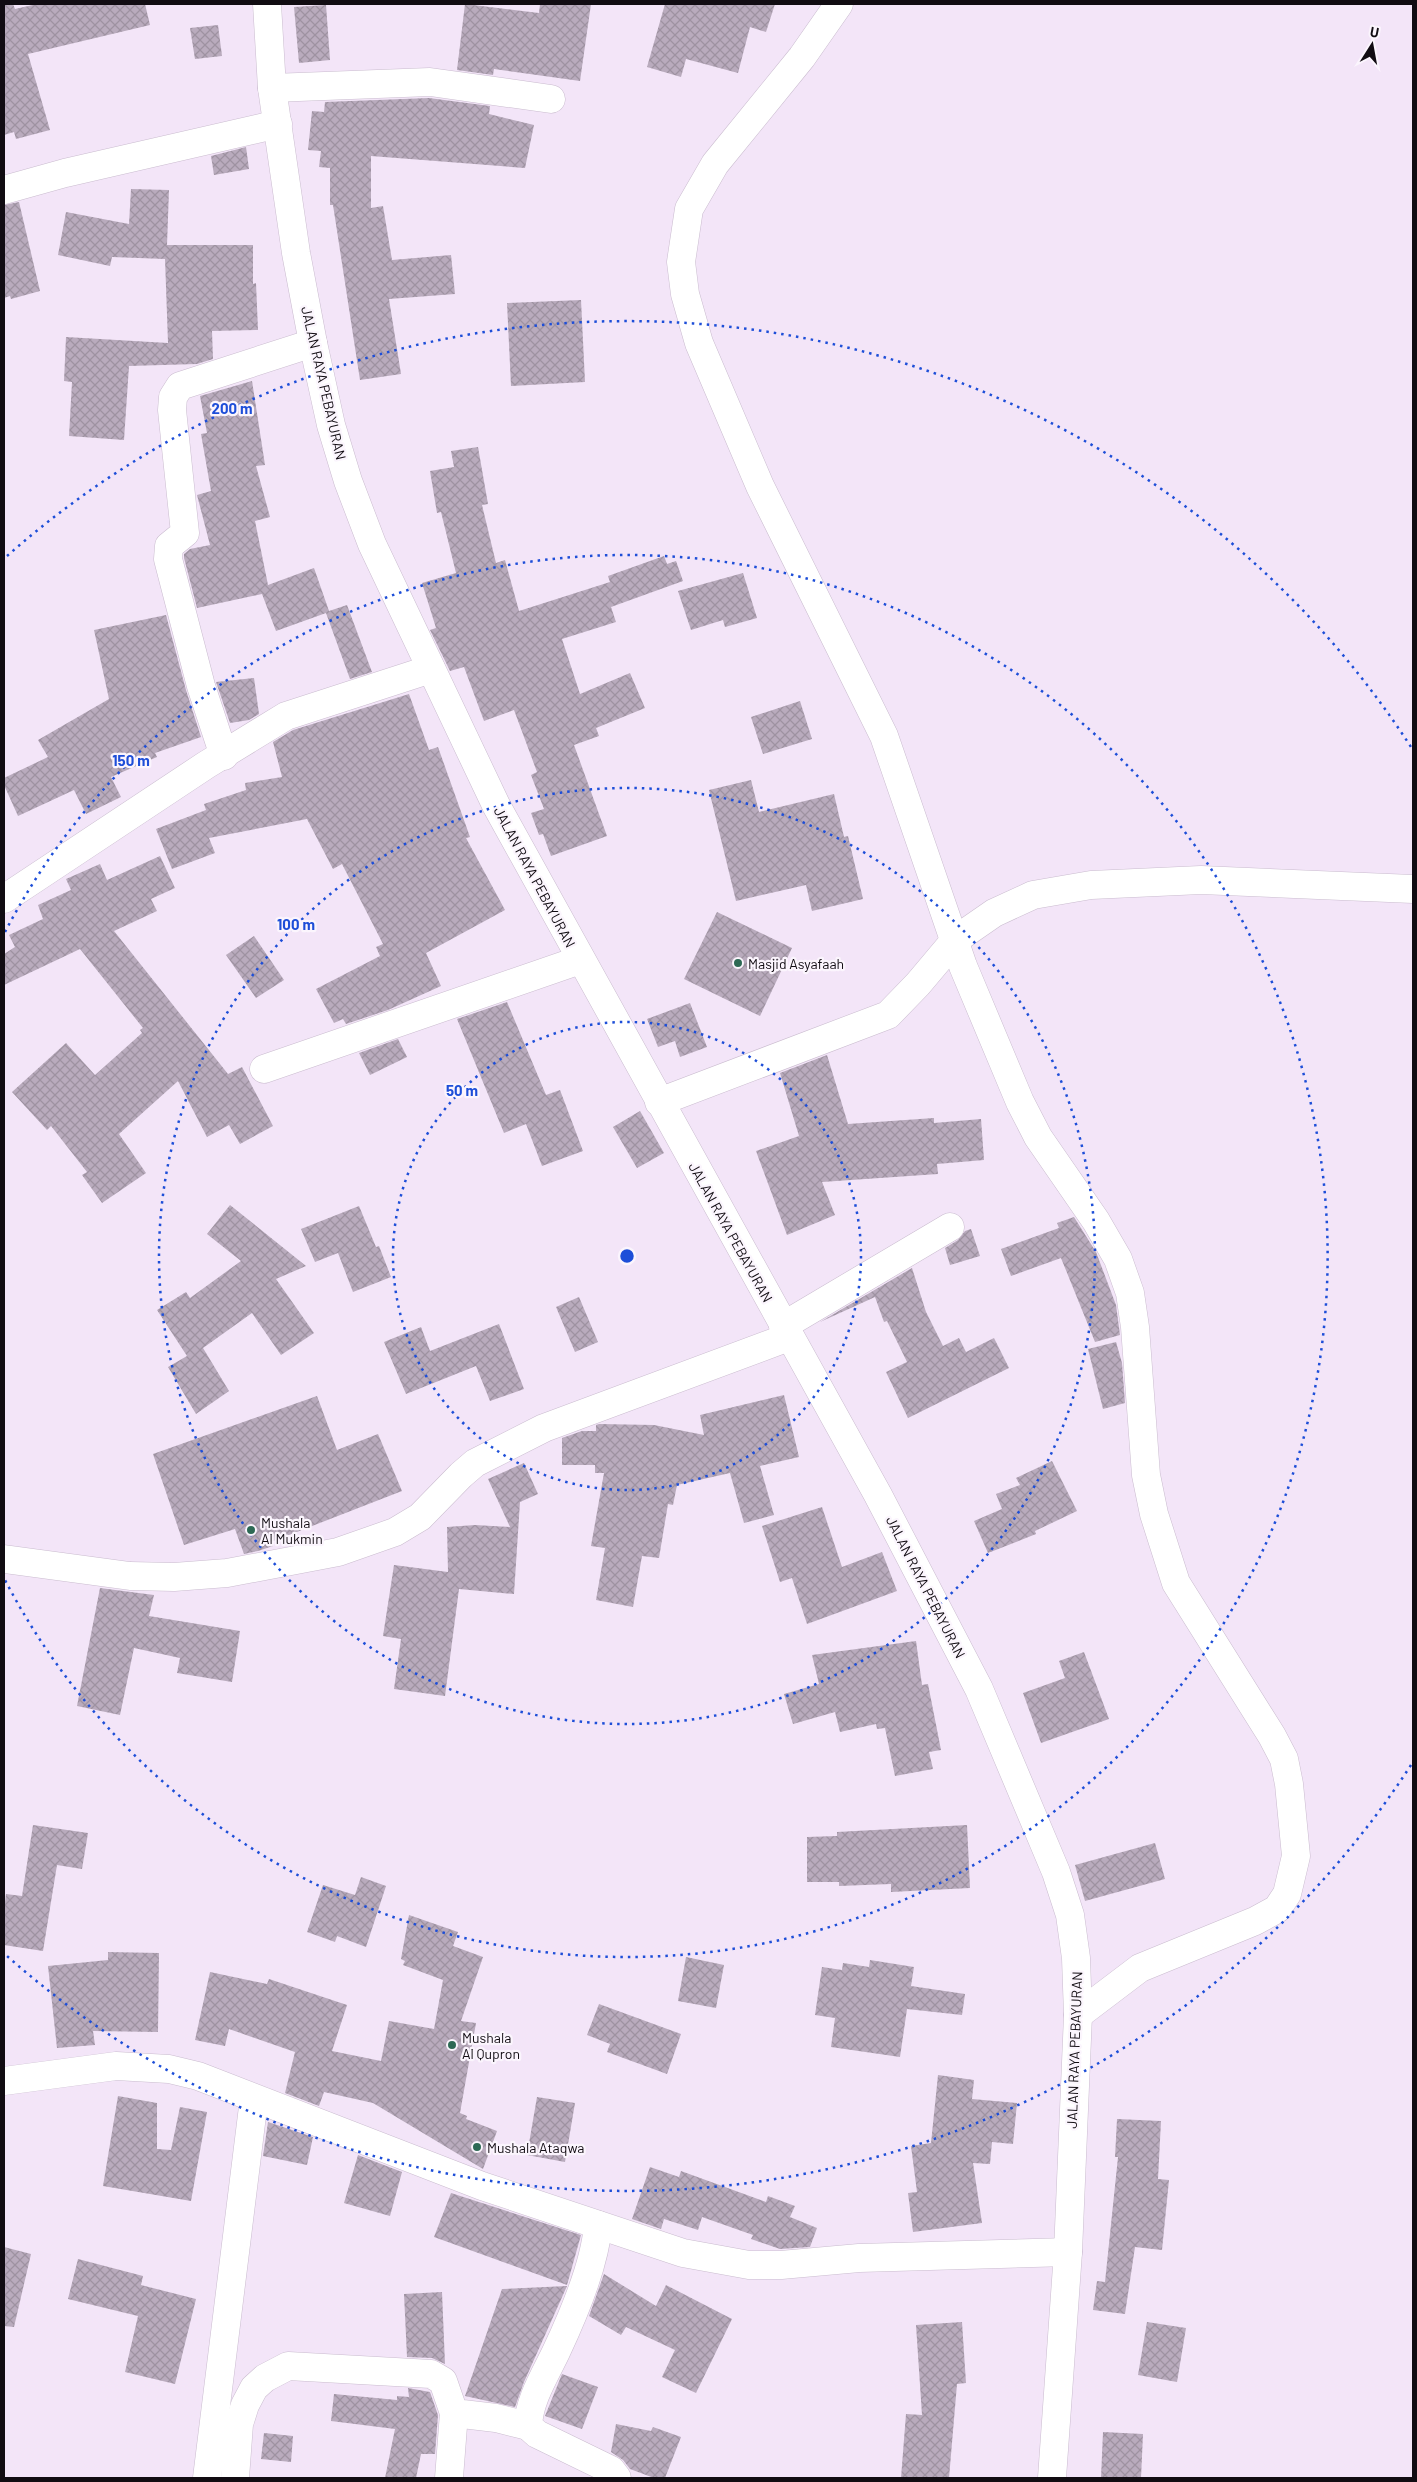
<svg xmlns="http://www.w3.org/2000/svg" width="1417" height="2482" font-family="Barlow,sans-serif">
  <defs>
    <pattern id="building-cross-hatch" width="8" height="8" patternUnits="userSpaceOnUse" patternTransform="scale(1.25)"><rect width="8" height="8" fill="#b9abbd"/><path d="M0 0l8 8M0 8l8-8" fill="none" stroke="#9e92a1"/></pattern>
  </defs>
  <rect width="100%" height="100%" fill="#f3e5f8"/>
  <!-- building -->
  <g fill="url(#building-cross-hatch)">
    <path d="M 4,4 L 13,4 L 15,9 L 37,4 L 145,4 L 150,25 L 28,54 L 50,130 L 16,139 L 14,132 L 4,135 Z"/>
    <path d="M 465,4 L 539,13 L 540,4 L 591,4 L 580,81 L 494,69 L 493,75 L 457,70 Z"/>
    <path d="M 665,4 L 775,4 L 766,32 L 750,27 L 738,73 L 686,59 L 681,77 L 647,67 Z"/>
    <path d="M 326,5 L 330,60 L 299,63 L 294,7 Z"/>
    <path d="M 218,25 L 222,56 L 195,59 L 190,28 Z"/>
    <path d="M 429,98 L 490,106 L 489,114 L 534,125 L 525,168 L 371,156 L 371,208 L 383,206 L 392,260 L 451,255 L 455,294 L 389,299 L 401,374 L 360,380 L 333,205 L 330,205 L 330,168 L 319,167 L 321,151 L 308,150 L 312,111 L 324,112 L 325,102 Z"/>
    <path d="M 246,147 L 249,169 L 214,175 L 211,156 Z"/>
    <path d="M 131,189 L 169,190 L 167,245 L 253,245 L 253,284 L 256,283 L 258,330 L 212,331 L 213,359 L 197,364 L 129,366 L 124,440 L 69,436 L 72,382 L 64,381 L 66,337 L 168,343 L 165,259 L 112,257 L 110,266 L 58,255 L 66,212 L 129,224 Z"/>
    <path d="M 19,202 L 40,291 L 11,299 L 10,296 L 4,298 L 4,205 Z"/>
    <path d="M 581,300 L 585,382 L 511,386 L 507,303 Z"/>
    <path d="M 252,381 L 265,465 L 256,466 L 270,517 L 255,521 L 268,585 L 314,568 L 329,611 L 347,605 L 372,672 L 350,679 L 326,613 L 276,631 L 262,594 L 197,608 L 184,558 L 184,554 L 190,549 L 210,545 L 197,495 L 211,491 L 201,434 L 207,433 L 200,396 Z"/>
    <path d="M 478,447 L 488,504 L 482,505 L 496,563 L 505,560 L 519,611 L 610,582 L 608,576 L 664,556 L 667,564 L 676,561 L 683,581 L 611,607 L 616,622 L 562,639 L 580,694 L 630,673 L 645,708 L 596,728 L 599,736 L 574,745 L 607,836 L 551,856 L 543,834 L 539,835 L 531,813 L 544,809 L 531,775 L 537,772 L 514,710 L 484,721 L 464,667 L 450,671 L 430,630 L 436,628 L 422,583 L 456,573 L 441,512 L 437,513 L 430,471 L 454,467 L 451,451 Z"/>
    <path d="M 743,573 L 757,618 L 725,627 L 723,620 L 691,630 L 678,591 Z"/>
    <path d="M 166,615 L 186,690 L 201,737 L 155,753 L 157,757 L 111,777 L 121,797 L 86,814 L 74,790 L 18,816 L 4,785 L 4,778 L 48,757 L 38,740 L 109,699 L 94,630 Z"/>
    <path d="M 254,678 L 259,714 L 249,720 L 230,723 L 216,682 Z"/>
    <path d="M 409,694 L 429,750 L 438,747 L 470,837 L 466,838 L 505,910 L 426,953 L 441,986 L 388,1010 L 346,1024 L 343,1019 L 334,1023 L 316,989 L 380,956 L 376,947 L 383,944 L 342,864 L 333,869 L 307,819 L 209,838 L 215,853 L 172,869 L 156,829 L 206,810 L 204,804 L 246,790 L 245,783 L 282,777 L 273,742 L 293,730 Z"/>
    <path d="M 800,701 L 812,739 L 763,754 L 751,717 Z"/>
    <path d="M 751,780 L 759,812 L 834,794 L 844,837 L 848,836 L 863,899 L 812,911 L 806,885 L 736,901 L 709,790 Z"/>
    <path d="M 160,856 L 175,888 L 151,899 L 157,911 L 114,931 L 228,1074 L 242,1067 L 273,1126 L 240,1144 L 229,1125 L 207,1137 L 178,1081 L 119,1134 L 146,1173 L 102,1203 L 82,1175 L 87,1172 L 51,1126 L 47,1130 L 12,1092 L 66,1043 L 95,1075 L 142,1033 L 140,1030 L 143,1028 L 80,949 L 4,985 L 4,954 L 15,947 L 9,935 L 43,919 L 38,905 L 71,890 L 66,879 L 100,864 L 107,880 Z"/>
    <path d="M 717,912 L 792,948 L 760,1016 L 684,979 Z"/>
    <path d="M 254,936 L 284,980 L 256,998 L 226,955 Z"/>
    <path d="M 507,1002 L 546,1095 L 560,1090 L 583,1151 L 542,1166 L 526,1124 L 504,1133 L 457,1019 Z"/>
    <path d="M 690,1003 L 707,1047 L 680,1057 L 675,1041 L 658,1047 L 647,1019 Z"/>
    <path d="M 398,1039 L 407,1057 L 370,1075 L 359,1053 Z"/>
    <path d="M 827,1055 L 848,1124 L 934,1118 L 934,1123 L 981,1119 L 984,1160 L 937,1164 L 938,1174 L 822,1182 L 835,1215 L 787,1235 L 756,1151 L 799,1136 L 780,1073 Z"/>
    <path d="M 640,1111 L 664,1153 L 637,1168 L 613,1127 Z"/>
    <path d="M 230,1205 L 306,1266 L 276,1279 L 314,1333 L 281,1355 L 252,1313 L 203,1348 L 229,1391 L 196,1414 L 168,1367 L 187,1356 L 157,1310 L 186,1292 L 190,1298 L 241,1261 L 207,1234 Z"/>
    <path d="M 359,1206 L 376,1247 L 379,1246 L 391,1277 L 353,1292 L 338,1253 L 315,1262 L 301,1229 Z"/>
    <path d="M 1074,1217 L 1096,1252 L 1116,1305 L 1120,1335 L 1095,1342 L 1061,1258 L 1011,1276 L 1001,1249 L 1059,1228 L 1057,1223 Z"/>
    <path d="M 971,1229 L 980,1256 L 950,1265 L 945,1248 L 958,1240 L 965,1231 Z"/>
    <path d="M 912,1268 L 926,1312 L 943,1346 L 959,1338 L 966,1352 L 994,1338 L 1009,1368 L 908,1418 L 886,1372 L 907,1362 L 887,1321 L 884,1322 L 875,1297 L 820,1322 Z"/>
    <path d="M 579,1297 L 598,1342 L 575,1352 L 556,1307 Z"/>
    <path d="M 499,1324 L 524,1389 L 490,1401 L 476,1366 L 406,1394 L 384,1342 L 421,1327 L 430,1351 Z"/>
    <path d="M 1116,1342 L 1122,1363 L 1125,1403 L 1103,1409 L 1088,1349 Z"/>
    <path d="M 784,1395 L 799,1457 L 760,1466 L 774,1515 L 744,1523 L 730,1473 L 677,1485 L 673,1505 L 668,1504 L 659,1558 L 642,1556 L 633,1607 L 596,1600 L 605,1548 L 591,1546 L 604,1473 L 595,1473 L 595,1465 L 562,1465 L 562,1438 L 582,1431 L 596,1431 L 596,1425 L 599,1424 L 654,1425 L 704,1435 L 700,1415 Z"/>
    <path d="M 317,1396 L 337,1450 L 378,1434 L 402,1491 L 271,1542 L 273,1546 L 258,1551 L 244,1554 L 235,1529 L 184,1545 L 153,1454 Z"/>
    <path d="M 1052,1461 L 1077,1511 L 1035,1531 L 1036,1534 L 988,1553 L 974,1521 L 1002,1509 L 996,1494 L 1020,1485 L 1016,1478 Z"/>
    <path d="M 524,1463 L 538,1494 L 520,1502 L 514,1594 L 459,1589 L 445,1696 L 394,1689 L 401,1639 L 383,1636 L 394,1565 L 448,1572 L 447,1527 L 475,1525 L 510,1527 L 488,1479 Z"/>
    <path d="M 822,1507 L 842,1567 L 882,1552 L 897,1591 L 807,1624 L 792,1578 L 780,1582 L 762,1526 Z"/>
    <path d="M 100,1588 L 154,1595 L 149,1616 L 240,1631 L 232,1682 L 177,1673 L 180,1658 L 134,1648 L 120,1715 L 77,1706 Z"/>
    <path d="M 916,1641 L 922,1685 L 928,1684 L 941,1750 L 929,1752 L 933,1769 L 895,1776 L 885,1728 L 877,1729 L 876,1724 L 840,1732 L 835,1712 L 793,1724 L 784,1694 L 819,1684 L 812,1655 Z"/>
    <path d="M 1084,1652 L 1109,1719 L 1041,1743 L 1023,1693 L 1065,1678 L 1059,1661 Z"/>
    <path d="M 33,1825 L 88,1833 L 82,1869 L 57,1865 L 43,1951 L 4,1945 L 4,1910 L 6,1894 L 22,1896 Z"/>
    <path d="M 967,1825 L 970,1888 L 891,1892 L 891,1884 L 839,1886 L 839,1882 L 807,1882 L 807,1837 L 837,1836 L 837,1832 Z"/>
    <path d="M 1155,1843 L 1165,1879 L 1085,1901 L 1075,1865 Z"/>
    <path d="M 361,1877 L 386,1886 L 366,1947 L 337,1936 L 335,1942 L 307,1932 L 323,1885 L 355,1895 Z"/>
    <path d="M 409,1915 L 458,1932 L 453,1946 L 483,1957 L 461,2021 L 476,2023 L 460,2113 L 467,2116 L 466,2119 L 497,2131 L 483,2169 L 373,2103 L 324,2092 L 319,2106 L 285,2093 L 295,2052 L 229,2029 L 225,2046 L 195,2040 L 210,1972 L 267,1984 L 269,1979 L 347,2005 L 332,2051 L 381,2061 L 389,2021 L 434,2029 L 443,1980 L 403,1965 L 405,1961 L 401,1959 Z"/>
    <path d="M 108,1952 L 159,1953 L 158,2032 L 93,2031 L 95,2045 L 57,2048 L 48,1966 L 108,1960 Z"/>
    <path d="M 686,1957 L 724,1965 L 716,2008 L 678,2001 Z"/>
    <path d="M 870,1960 L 914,1967 L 911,1986 L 965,1994 L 962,2015 L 907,2009 L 900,2057 L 831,2047 L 835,2018 L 815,2015 L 822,1967 L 842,1970 L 843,1963 L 869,1967 Z"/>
    <path d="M 599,2004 L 681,2034 L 667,2074 L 607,2052 L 610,2044 L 587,2035 Z"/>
    <path d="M 938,2075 L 974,2080 L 972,2099 L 1017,2103 L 1013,2144 L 992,2142 L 990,2164 L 973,2163 L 982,2223 L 913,2232 L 908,2193 L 917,2192 L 911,2146 L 931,2143 Z"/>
    <path d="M 118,2096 L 157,2103 L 157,2149 L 171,2150 L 180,2107 L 207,2112 L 191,2201 L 103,2186 Z"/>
    <path d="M 537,2097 L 575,2103 L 565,2162 L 527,2155 Z"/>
    <path d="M 1117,2119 L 1161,2121 L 1158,2179 L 1169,2180 L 1162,2250 L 1135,2247 L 1125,2314 L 1093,2310 L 1097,2281 L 1105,2282 L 1118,2157 L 1115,2157 Z"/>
    <path d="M 268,2122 L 313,2137 L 307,2165 L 263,2156 Z"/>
    <path d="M 358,2155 L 402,2172 L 390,2216 L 344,2203 Z"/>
    <path d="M 650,2167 L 679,2177 L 681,2171 L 766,2202 L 768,2196 L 795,2206 L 790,2217 L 817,2228 L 810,2247 L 780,2249 L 751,2239 L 753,2235 L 702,2217 L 698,2230 L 664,2219 L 661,2229 L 632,2219 Z"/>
    <path d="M 451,2193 L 581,2235 L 567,2285 L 434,2237 Z"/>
    <path d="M 4,2247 L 31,2254 L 14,2327 L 4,2326 Z"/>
    <path d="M 78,2259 L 143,2276 L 141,2285 L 196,2299 L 175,2384 L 125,2372 L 138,2316 L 68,2299 Z"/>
    <path d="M 604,2274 L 656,2306 L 666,2285 L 732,2319 L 696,2393 L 662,2377 L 675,2350 L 626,2327 L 621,2335 L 589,2316 Z"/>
    <path d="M 567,2286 L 524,2382 L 515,2407 L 465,2396 L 502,2289 Z"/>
    <path d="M 442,2292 L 445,2364 L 432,2358 L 407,2357 L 404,2294 Z"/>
    <path d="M 962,2322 L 966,2383 L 957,2384 L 949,2478 L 901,2478 L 906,2414 L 922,2415 L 916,2325 Z"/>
    <path d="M 1147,2322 L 1186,2328 L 1177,2382 L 1138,2375 Z"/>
    <path d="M 562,2374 L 598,2387 L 582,2429 L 545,2416 Z"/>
    <path d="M 408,2388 L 430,2392 L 438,2415 L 435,2454 L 421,2454 L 416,2478 L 385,2478 L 395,2429 L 331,2421 L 334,2394 L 397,2400 L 397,2396 L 409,2397 Z"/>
    <path d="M 616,2424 L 651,2431 L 653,2427 L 681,2437 L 665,2478 L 654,2478 L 630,2469 L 623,2460 L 611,2452 Z"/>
    <path d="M 1103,2432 L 1143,2434 L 1141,2478 L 1101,2478 Z"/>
    <path d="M 264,2433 L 293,2436 L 291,2462 L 261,2459 Z"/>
  </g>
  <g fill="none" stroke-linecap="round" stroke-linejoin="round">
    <!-- minor casing -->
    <g stroke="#cabccf" stroke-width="29">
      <g id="minor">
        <path d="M 839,4 L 802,57 L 715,164 L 689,209 L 681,262 L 685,294 L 699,343 L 760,486 L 884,736 L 963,966 L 1020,1102 L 1038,1137 L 1096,1221 L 1118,1259 L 1130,1293 L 1135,1327 L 1146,1475 L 1154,1514 L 1176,1583 L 1272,1736 L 1284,1759 L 1289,1784 L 1296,1856 L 1287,1894 L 1277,1909 L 1255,1921 L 1140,1968 L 1078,2015"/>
        <path d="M 272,88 L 430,82 L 551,99"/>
        <path d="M 4,190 L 65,173 L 278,124"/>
        <path d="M 224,756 L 201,686 L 168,559 L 169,546 L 185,533 L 172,410 L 173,397 L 180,386 L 313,343"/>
        <path d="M 4,899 L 206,765 L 286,716 L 431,669"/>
        <path d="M 264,1069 L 580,960"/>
        <path d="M 659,1102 L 888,1015 L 918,984 L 955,940 L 994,913 L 1033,895 L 1091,885 L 1201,880 L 1413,889"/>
        <path d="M 783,1326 L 950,1227"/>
        <path d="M 4,1559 L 130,1576 L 174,1577 L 227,1573 L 338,1552 L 395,1532 L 420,1517 L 461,1475 L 475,1463 L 544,1428 L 789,1337"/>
        <path d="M 4,2081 L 116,2066 L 169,2069 L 198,2076 L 482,2186 L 683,2253 L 749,2265 L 781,2265 L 859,2258 L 1068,2252"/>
        <path d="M 598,2225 C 595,2263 573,2316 556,2352 C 545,2375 529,2400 528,2426 L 537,2434 L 611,2470 L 617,2478"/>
        <path d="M 207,2478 L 254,2099"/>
        <path d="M 235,2478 L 239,2424 L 245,2405 L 254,2388 L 265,2378 L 288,2366 L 431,2374 L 443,2381 L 454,2413 L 496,2418 L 528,2426"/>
        <path d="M 449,2478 L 454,2413"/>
      </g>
    </g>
    <!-- major casing -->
    <g stroke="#cabccf" stroke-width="29">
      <path id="major" d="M 267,4 L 272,88 L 296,253 L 313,343 L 331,425 L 348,481 L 372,544 L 496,805 L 878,1495 L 979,1689 L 1056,1872 L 1070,1915 L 1076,1958 L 1078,2015 L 1068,2252 L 1052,2478"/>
    </g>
    <!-- minor -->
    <use href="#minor" stroke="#fff" stroke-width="28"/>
    <!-- major -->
    <use href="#major" stroke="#fff" stroke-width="28"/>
  </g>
  <!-- distance rings -->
  <g fill="none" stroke="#1d4ed8" stroke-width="2.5" stroke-dasharray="2.5 5">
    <circle cx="627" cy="1256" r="234"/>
    <circle cx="627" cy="1256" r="468"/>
    <path d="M5 932A701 701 0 1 1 5 1580"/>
    <path d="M1411 1765A935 935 0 0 1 7 1956M7 556A935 935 0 0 1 1411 747"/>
  </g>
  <!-- markers -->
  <g fill="#2d6954" stroke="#fbf5fd" stroke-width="2">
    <circle cx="738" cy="963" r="5"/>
    <circle cx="251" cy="1530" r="5"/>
    <circle cx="452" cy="2045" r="5"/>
    <circle cx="477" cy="2147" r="5"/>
  </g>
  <g text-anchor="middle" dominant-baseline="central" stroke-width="4.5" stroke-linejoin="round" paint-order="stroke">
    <!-- street labels -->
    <g font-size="14" fill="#110c12" stroke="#fbf5fd">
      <text transform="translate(324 383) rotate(77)">JALAN RAYA PEBAYURAN</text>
      <text transform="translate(535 877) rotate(62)">JALAN RAYA PEBAYURAN</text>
      <text transform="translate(731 1232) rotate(61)">JALAN RAYA PEBAYURAN</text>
      <text transform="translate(926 1587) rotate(63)">JALAN RAYA PEBAYURAN</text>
      <text transform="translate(1074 2050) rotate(-88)">JALAN RAYA PEBAYURAN</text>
    </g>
    <!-- poi labels -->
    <g font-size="14" fill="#110c12" stroke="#fbf5fd" text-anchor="start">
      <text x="748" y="963">Masjid Asyafaah</text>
      <text x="261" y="1522">Mushala<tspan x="261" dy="16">Al Mukmin</tspan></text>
      <text x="462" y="2037">Mushala<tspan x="462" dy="16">Al Qupron</tspan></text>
      <text x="487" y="2147">Mushala Ataqwa</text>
    </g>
  </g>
  <circle cx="627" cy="1256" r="8" fill="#1d4ed8" stroke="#fbf5fd" stroke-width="2.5"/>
  <g font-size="15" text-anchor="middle" font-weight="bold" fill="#1d4ed8" stroke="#fbf5fd" stroke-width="4.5" stroke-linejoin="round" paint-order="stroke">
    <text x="232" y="414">200 m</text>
    <text x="131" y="766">150 m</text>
    <text x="296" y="930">100 m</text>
    <text x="462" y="1096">50 m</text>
  </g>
  <!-- border -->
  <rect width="1417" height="2482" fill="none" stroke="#110c12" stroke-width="10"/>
  <!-- north arrow -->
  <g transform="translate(1372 45) rotate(11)" stroke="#fbf5fd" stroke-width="4" paint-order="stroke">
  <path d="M0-4L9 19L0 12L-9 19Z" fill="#110c12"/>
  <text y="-8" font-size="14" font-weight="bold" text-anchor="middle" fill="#110c12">U</text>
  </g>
</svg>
